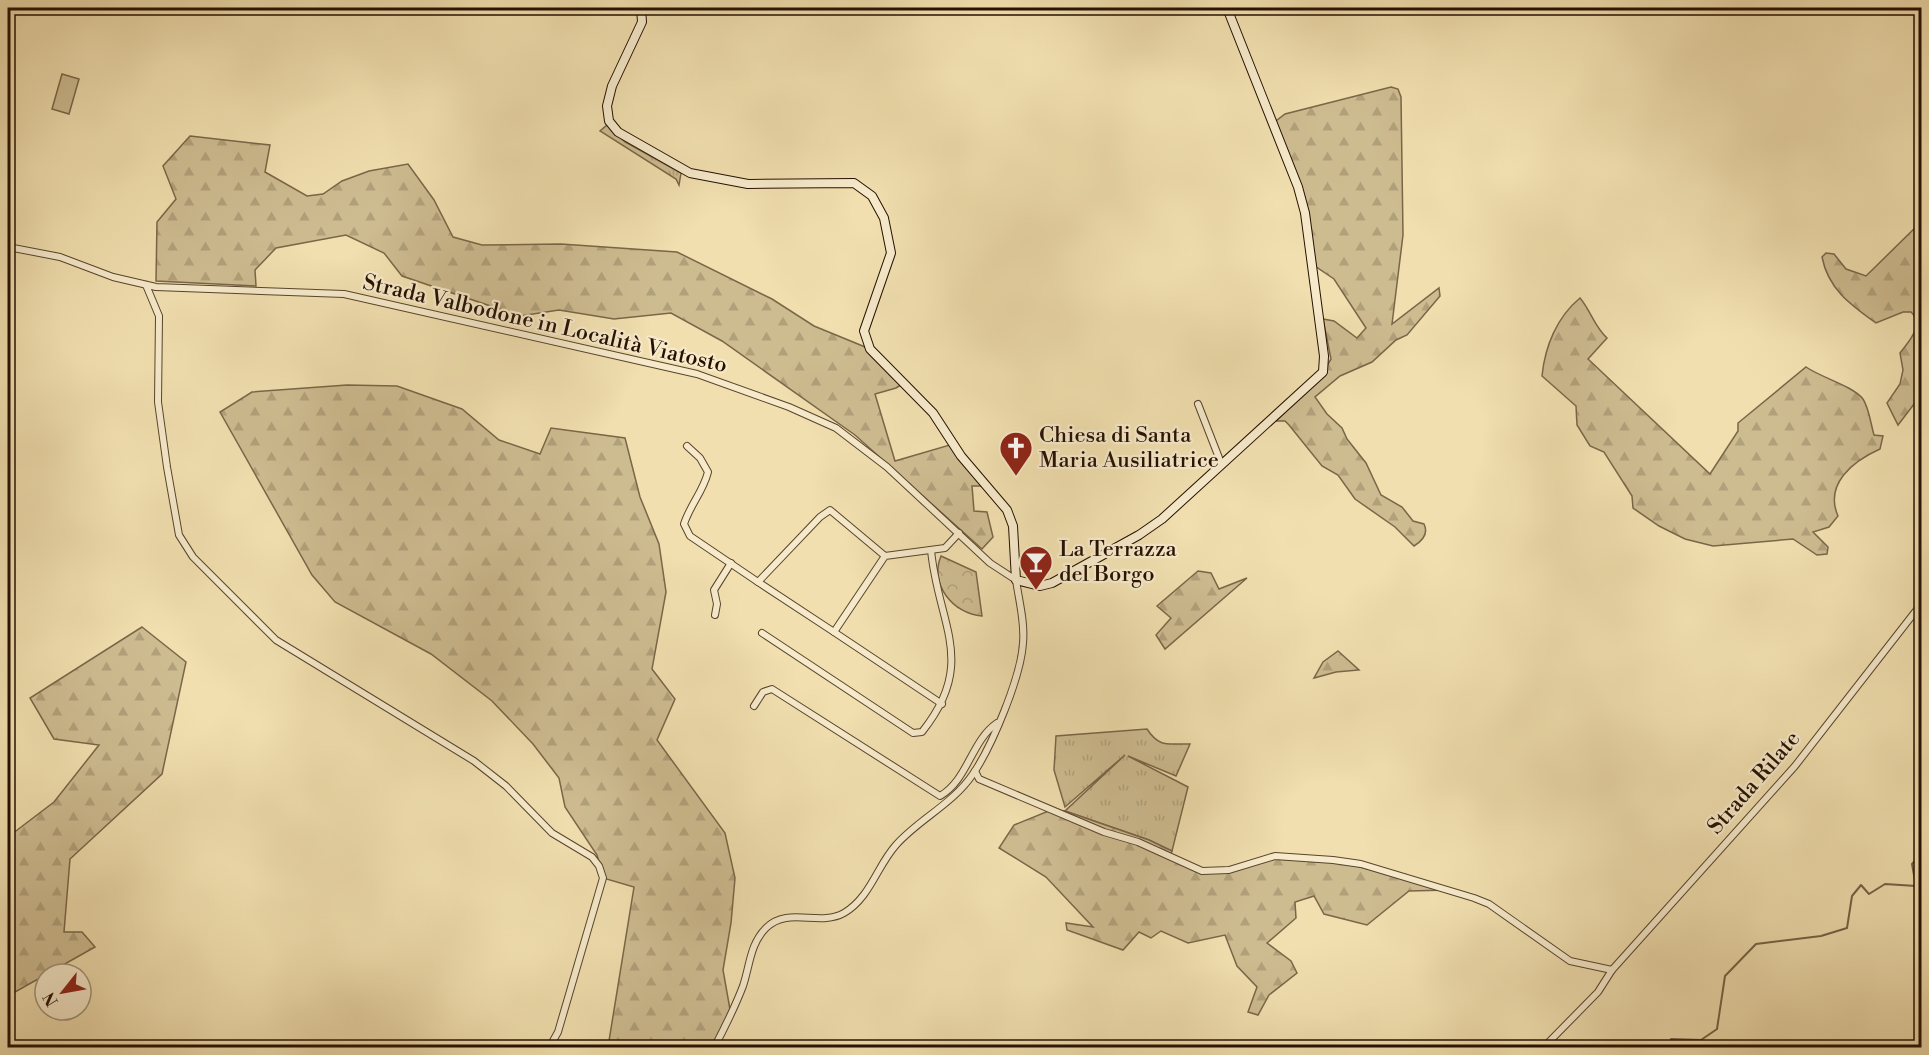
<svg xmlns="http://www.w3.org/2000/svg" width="1929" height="1055" font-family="'Libre Bodoni',serif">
  <defs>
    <pattern id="grass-tufts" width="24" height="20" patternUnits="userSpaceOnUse" patternTransform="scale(1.5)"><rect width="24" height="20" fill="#cebc91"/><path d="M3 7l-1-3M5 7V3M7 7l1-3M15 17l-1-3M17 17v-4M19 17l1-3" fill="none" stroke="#b1a17b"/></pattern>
    <pattern id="forest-firs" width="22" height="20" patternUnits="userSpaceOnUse" patternTransform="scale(1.5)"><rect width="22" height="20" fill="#cebc91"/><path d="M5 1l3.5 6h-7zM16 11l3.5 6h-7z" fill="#b1a17b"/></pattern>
    <pattern id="park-crowns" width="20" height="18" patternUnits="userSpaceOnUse" patternTransform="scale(1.5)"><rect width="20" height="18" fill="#cebc91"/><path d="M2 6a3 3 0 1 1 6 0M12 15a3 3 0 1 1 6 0" fill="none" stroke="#b1a17b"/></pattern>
  </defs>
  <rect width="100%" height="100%" fill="#f1dfaf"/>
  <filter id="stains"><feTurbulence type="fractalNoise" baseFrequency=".00333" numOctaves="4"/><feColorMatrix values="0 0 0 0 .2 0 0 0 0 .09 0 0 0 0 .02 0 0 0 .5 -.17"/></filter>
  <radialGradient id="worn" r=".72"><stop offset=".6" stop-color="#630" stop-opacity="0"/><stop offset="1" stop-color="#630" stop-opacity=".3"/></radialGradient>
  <!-- grass -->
  <g fill="url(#grass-tufts)" stroke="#7a6648" stroke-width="1.5">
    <path d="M 607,125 L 625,142 L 681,173 L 679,185 L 676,179 L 600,131 Z"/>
    <path d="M 1147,729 C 1160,749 1169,743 1190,744 L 1176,776 L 1128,756 L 1188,787 L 1172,851 L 1149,840 L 1065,811 L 1125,755 L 1065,807 L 1054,770 L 1056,736 Z"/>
  </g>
  <!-- forest -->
  <g fill="url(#forest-firs)" stroke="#7a6648" stroke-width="1.5">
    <path d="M 1391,87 L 1398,89 L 1401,97 L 1403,235 L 1392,324 L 1439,288 L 1440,296 L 1407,335 L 1396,340 L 1372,362 L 1340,376 L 1315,397 L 1327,414 L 1342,428 L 1347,439 L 1366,463 L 1381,495 L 1402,507 L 1413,521 L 1424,524 C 1429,534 1422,541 1414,546 L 1395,527 L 1355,499 L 1338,475 L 1322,466 L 1289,425 L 1285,421 L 1276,421 L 1321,376 L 1331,359 L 1323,319 L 1334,321 L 1357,338 L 1366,328 L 1334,279 L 1312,264 L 1305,213 L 1272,124 L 1285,114 Z"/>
    <path d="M 190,136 L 270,145 L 265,172 L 307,196 L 323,194 L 342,181 L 369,171 L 408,164 L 434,200 L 453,237 L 482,245 L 561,244 L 677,252 L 772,299 L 814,326 L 870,349 L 904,383 L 896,388 L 875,394 L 895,461 L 953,444 L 985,486 L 972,486 L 974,511 L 987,512 L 993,537 L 982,549 L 855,435 L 722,341 L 671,313 L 614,319 L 559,310 L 520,316 L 402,276 L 384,253 L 346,235 L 276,248 L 255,270 L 256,286 L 156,281 L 157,222 L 176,199 L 163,166 Z"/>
    <path d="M 1921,222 L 1921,395 L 1898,425 L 1887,403 L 1900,384 L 1903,370 L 1900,353 C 1909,341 1925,325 1911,312 L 1903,312 L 1876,323 C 1851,305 1828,289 1822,257 L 1826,253 L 1834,254 L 1846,269 L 1866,276 Z"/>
    <path d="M 1580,298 C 1591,311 1594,326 1607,338 L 1588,359 L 1710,474 L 1738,431 L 1738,423 L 1806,367 C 1822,378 1853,386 1863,399 C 1869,408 1871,425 1874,435 L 1883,436 L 1880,449 C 1853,461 1824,484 1838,516 L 1829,527 L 1813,532 L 1828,547 L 1827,554 L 1817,555 L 1793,539 L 1713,546 L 1685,539 L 1659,526 L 1633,508 L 1632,496 L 1604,452 L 1590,446 L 1577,425 L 1576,406 L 1542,376 C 1545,346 1557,317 1580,298 Z"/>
    <path d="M 347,385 L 397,386 L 462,409 L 499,440 L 540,454 L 551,428 L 625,438 L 640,497 L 659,544 L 666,592 L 652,669 L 675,699 L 657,740 L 725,833 L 735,878 L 731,923 L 723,970 L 731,1015 L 714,1047 L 608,1047 L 634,887 L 603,878 L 597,855 L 565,807 L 559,778 L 533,744 L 492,701 L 431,654 L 335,602 L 312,575 L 220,412 L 252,392 Z"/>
    <path d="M 1198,571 L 1211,573 L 1219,589 L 1247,578 L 1165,649 L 1156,635 L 1171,618 L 1157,606 Z"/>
    <path d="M 142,627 L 186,662 L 162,774 L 70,859 L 64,932 L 82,932 L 95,947 L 8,996 L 8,837 L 54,802 L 99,745 L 54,739 L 30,698 Z"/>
    <path d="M 1338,651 L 1359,670 L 1336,672 L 1314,678 L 1323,662 Z"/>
    <path d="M 1051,810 L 1065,811 L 1149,840 L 1172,851 L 1170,856 L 1211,872 L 1261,859 L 1333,860 L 1449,890 L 1409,891 L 1367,925 L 1324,914 L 1314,896 L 1295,902 L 1296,918 L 1267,943 L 1291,961 L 1297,973 L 1269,995 L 1258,1015 L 1248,1012 L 1257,987 L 1237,966 L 1225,935 L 1188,943 L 1161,931 L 1151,938 L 1139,932 L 1123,950 L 1067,930 L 1066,923 L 1093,927 L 1046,877 L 999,848 L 1014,825 Z"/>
  </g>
  <!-- park -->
  <path fill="url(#park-crowns)" stroke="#7a6648" stroke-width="1.5" d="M 941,556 L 976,572 L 982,616 C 953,614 929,584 941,556 Z"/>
  <!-- garden -->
  <path fill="#cebc91" stroke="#7a6648" stroke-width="1.5" d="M 62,74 L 79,79 L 69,114 L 52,109 Z"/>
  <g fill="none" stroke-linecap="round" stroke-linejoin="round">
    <!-- stream -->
    <path stroke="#766246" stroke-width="2" d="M 1669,1048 L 1671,1039 L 1701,1040 L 1717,1029 L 1725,976 L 1756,944 L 1821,936 L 1847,928 L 1852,896 L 1861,885 L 1869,894 L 1885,884 L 1916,886 L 1912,864 L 1922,853"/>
    <!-- street casing -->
    <g stroke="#58442c" stroke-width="8">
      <g id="street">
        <path d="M 8,247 L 60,257 L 113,277 L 156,287 L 344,294 L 697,374 L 789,407 L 836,428 L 887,467 L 990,563 L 1016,580 C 1019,601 1025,622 1023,643 C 1021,677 992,746 973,774 C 953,804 919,819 896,845 C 877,866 870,898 844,913 C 819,927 788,906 766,928 C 750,944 750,965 743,986 C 735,1007 725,1027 714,1048"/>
        <path d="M 146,285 L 159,316 L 158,402 L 167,467 L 179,535 L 193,557 L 276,640 L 474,761 L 506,786 L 552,833 L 592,857 L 599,866 L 603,878 L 558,1032 L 549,1048"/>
        <path d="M 1198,404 L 1221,463"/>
        <path d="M 687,446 L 700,458 L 708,472 C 703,492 690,505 684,524 L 690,536 L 758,582"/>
        <path d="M 885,556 L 834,632 L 758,582 L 820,517 L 830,510 L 885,556 L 945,548 L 959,533"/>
        <path d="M 715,615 L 717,604 L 714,590 L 731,563"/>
        <path d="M 834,632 L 942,704"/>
        <path d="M 762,633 L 913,733 L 922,732 C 978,662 938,625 931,550"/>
        <path d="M 754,706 L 763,692 L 772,689 L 940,796 C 968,780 971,741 997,723"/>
        <path d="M 975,771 L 979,779 L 1104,832 L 1138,842 L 1202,871 L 1229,870 L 1275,856 L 1333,860 L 1361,864 L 1474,898 L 1489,904 L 1570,961 L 1612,970"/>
        <path d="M 1543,1048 L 1598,992 L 1612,970 L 1795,766 L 1922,603"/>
      </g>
    </g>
    <!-- secondary casing -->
    <g stroke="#251000" stroke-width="10">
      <path id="secondary" d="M 641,8 L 642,22 L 612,86 L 607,106 L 609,121 L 618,132 L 690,173 L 748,184 L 854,183 L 872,196 L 884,218 L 891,253 L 864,331 L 870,349 L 933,413 L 961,456 L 1007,510 L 1013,526 L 1016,580 L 1040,586 L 1052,583 L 1139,535 L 1162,519 L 1323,372 L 1324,356 L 1305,213 L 1298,187 L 1227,8"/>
    </g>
    <!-- street -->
    <use href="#street" stroke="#f6eacb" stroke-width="6"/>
    <!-- secondary -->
    <use href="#secondary" stroke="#f6eacb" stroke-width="8"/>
  </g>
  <!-- icons -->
  <defs>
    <g id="church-pin" transform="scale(1.725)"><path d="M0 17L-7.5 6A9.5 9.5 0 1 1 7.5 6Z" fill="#8f2418" stroke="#f6eacb"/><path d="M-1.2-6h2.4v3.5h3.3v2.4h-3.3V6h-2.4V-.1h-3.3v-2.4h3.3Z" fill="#fff"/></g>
    <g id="bar-pin" transform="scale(1.725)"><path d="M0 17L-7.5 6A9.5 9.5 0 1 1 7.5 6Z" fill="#8f2418" stroke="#f6eacb"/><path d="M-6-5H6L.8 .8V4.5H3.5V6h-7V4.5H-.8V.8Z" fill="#fff"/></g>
  </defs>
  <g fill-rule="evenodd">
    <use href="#church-pin" x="1016" y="448"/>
    <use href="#bar-pin" x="1036" y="562"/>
  </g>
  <g text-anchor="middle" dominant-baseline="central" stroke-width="4.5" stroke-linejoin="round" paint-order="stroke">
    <!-- street labels -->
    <g font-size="22" fill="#251000" stroke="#f6eacb">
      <text transform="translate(545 324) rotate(13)">Strada Valbodone in Località Viatosto</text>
      <text transform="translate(1754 783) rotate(-49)">Strada Rilate</text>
    </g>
    <!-- poi labels -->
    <g font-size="22" fill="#251000" stroke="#f6eacb" text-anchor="start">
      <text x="1039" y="435">Chiesa di Santa<tspan x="1039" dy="25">Maria Ausiliatrice</tspan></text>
      <text x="1059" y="549">La Terrazza<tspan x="1059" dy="25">del Borgo</tspan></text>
    </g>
  </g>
  <!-- margin -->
  <rect width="1929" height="1055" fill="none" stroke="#f1dfaf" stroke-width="30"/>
  <rect x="9" y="9" width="1911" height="1037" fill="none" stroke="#251000" stroke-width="3"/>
  <rect x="15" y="15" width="1899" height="1025" fill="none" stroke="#251000" stroke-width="1.5"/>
  <!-- north arrow -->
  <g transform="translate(63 992) rotate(239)"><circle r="28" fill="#f6eacb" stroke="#a2937a" stroke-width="1.5"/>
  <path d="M0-4.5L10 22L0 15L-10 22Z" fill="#8f2418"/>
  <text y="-9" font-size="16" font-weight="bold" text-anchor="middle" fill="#251000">N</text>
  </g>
  <rect width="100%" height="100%" filter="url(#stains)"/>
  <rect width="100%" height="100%" fill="url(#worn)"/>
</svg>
